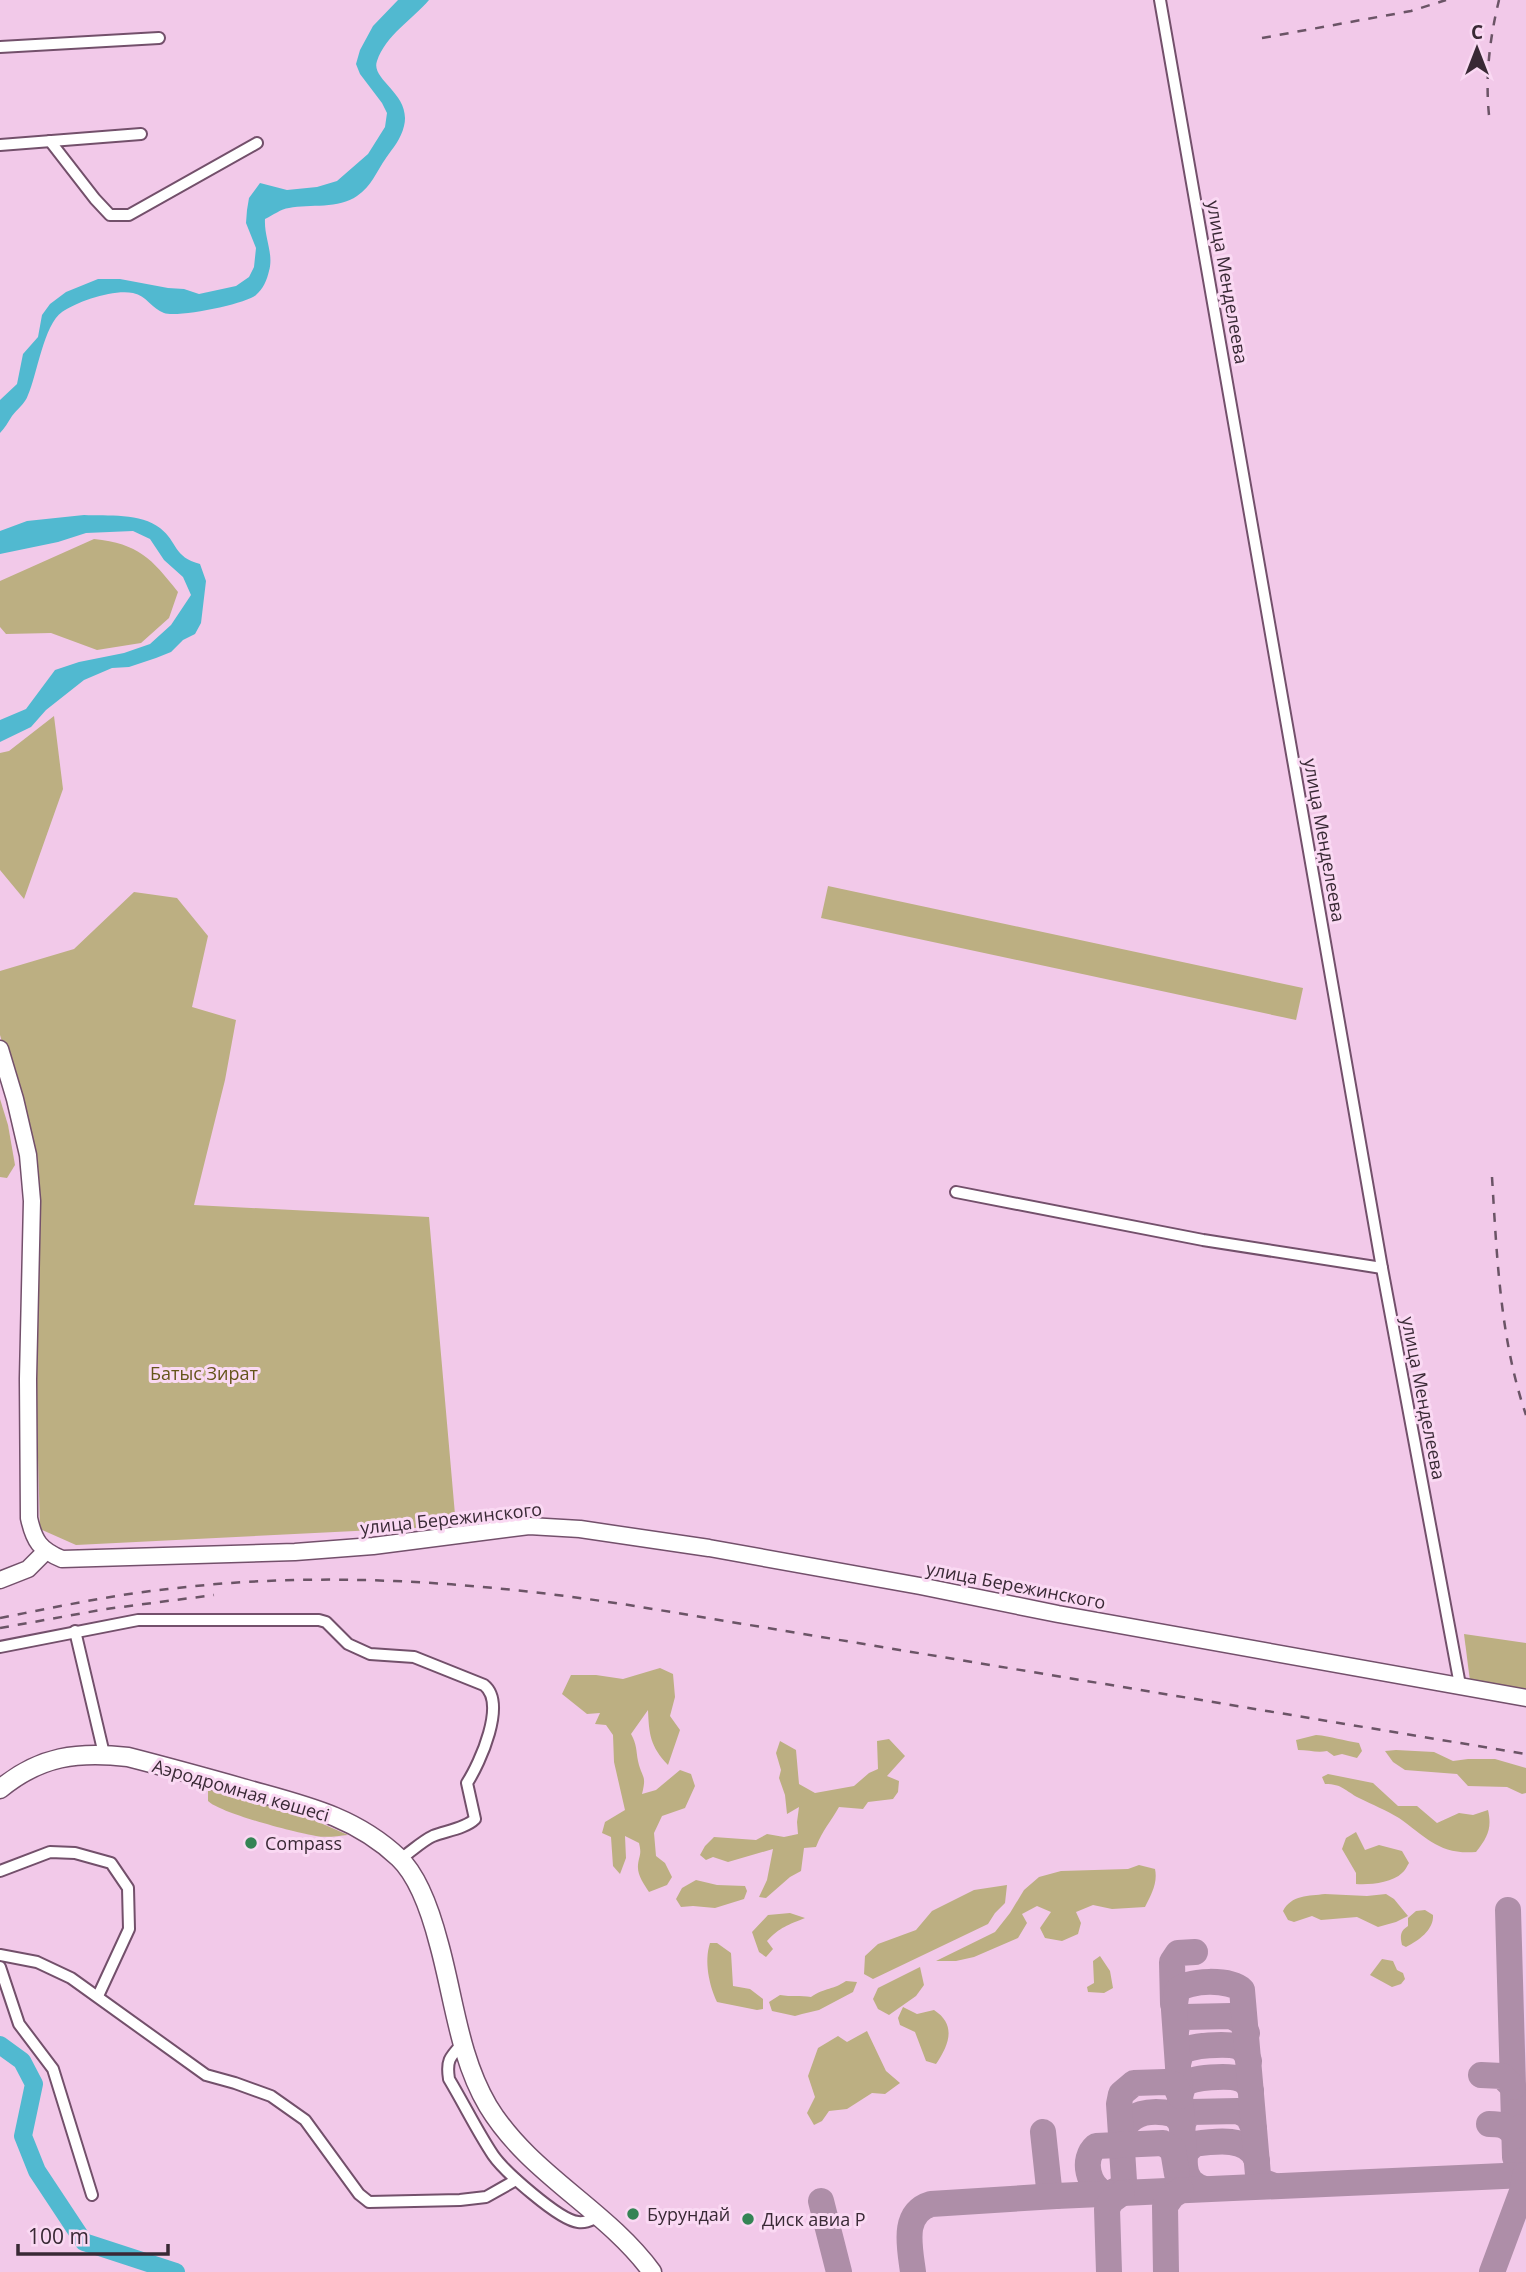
<svg xmlns="http://www.w3.org/2000/svg" width="1526" height="2272" font-family="'Open Sans',sans-serif">
  <rect width="100%" height="100%" fill="#f2c9e9"/>
  <!-- green -->
  <g fill="#bcaf82">
    <path d="M 94,539 C 139,544 151,558 178,592 L 169,618 L 141,643 L 97,650 L 51,633 L 6,634 L 0,627 L 0,581 Z"/>
    <path d="M 54,716 L 63,789 L 24,899 L 0,870 L 0,753 L 9,751 Z"/>
    <path d="M 828,886 L 1303,988 L 1296,1020 L 821,918 Z"/>
    <path d="M 134,892 L 177,898 L 208,936 L 192,1007 L 236,1020 L 225,1080 L 194,1205 L 429,1217 L 456,1526 L 76,1545 L 40,1529 L 29,1133 L 0,1035 L 0,971 L 74,949 Z"/>
    <path d="M 0,1099 L 8,1125 L 15,1165 L 7,1178 L 0,1177 Z"/>
    <path d="M 1464,1634 L 1526,1643 L 1526,1689 L 1470,1681 Z"/>
    <path d="M 660,1668 L 673,1674 L 675,1697 L 670,1716 L 680,1730 L 668,1765 C 650,1746 649,1734 648,1710 L 631,1734 C 637,1745 636,1750 638,1761 C 642,1779 647,1774 642,1794 L 656,1790 L 680,1770 L 691,1774 L 695,1786 L 685,1808 L 662,1816 L 654,1833 L 656,1856 L 665,1863 L 672,1877 L 667,1885 L 649,1892 C 644,1884 637,1875 638,1865 C 639,1855 642,1855 639,1843 L 625,1836 L 626,1858 L 620,1874 L 613,1866 L 611,1837 L 602,1833 L 605,1822 L 625,1810 L 614,1762 L 613,1735 L 606,1725 L 595,1724 L 600,1713 L 587,1714 L 562,1694 L 571,1675 L 596,1675 L 623,1679 Z"/>
    <path d="M 1316,1735 C 1331,1736 1344,1741 1359,1743 L 1362,1751 L 1357,1758 L 1342,1754 L 1334,1756 L 1327,1751 C 1317,1753 1309,1750 1298,1750 L 1296,1740 Z"/>
    <path d="M 889,1739 L 905,1756 L 887,1776 L 899,1781 L 898,1792 L 893,1799 L 868,1802 L 863,1809 L 839,1807 C 830,1823 823,1829 816,1847 L 804,1848 L 801,1871 L 790,1877 L 766,1898 L 759,1897 L 767,1880 L 773,1849 L 728,1862 L 713,1857 L 706,1860 L 700,1855 L 705,1846 L 714,1837 L 756,1840 L 767,1834 L 784,1837 L 798,1834 L 797,1822 L 799,1807 L 787,1814 L 785,1795 L 779,1778 L 781,1770 L 776,1753 L 780,1741 L 796,1750 L 799,1784 L 815,1793 L 854,1786 L 869,1773 L 878,1769 L 877,1741 Z"/>
    <path d="M 1396,1750 L 1434,1752 L 1453,1761 L 1468,1759 L 1495,1759 L 1526,1768 L 1526,1793 L 1522,1794 L 1507,1787 L 1468,1786 L 1457,1774 L 1405,1770 L 1393,1762 L 1385,1751 Z"/>
    <path d="M 1328,1774 L 1373,1783 L 1398,1806 L 1417,1806 L 1437,1823 L 1459,1813 L 1473,1815 L 1488,1810 C 1492,1828 1488,1837 1476,1852 C 1439,1855 1426,1837 1399,1818 C 1386,1810 1373,1805 1359,1798 C 1345,1791 1343,1784 1325,1784 L 1322,1777 Z"/>
    <path d="M 208,1789 L 307,1817 L 348,1835 C 338,1836 326,1838 316,1836 C 296,1833 220,1813 208,1801 Z"/>
    <path d="M 1356,1832 L 1365,1850 L 1379,1845 L 1402,1851 L 1409,1863 C 1407,1866 1405,1871 1402,1873 C 1392,1883 1369,1885 1356,1884 L 1356,1873 L 1342,1849 L 1346,1838 Z"/>
    <path d="M 1139,1865 L 1155,1869 C 1158,1883 1151,1895 1145,1907 L 1112,1909 L 1093,1905 L 1076,1912 L 1081,1923 L 1078,1934 L 1062,1941 L 1045,1938 L 1040,1928 L 1051,1912 L 1037,1906 L 1022,1914 L 1027,1923 L 1018,1938 L 974,1957 L 956,1961 L 936,1961 L 995,1932 L 1010,1913 L 1024,1890 L 1039,1877 L 1061,1871 L 1128,1869 Z"/>
    <path d="M 696,1880 L 717,1885 L 745,1886 L 747,1891 L 744,1899 L 715,1908 L 693,1906 L 681,1907 L 676,1899 L 682,1888 Z"/>
    <path d="M 1007,1885 L 1005,1903 L 995,1913 L 988,1924 L 873,1979 L 864,1974 L 865,1956 L 878,1944 L 916,1930 L 932,1911 L 974,1890 Z"/>
    <path d="M 1325,1894 L 1367,1896 L 1386,1894 L 1394,1899 L 1408,1916 L 1396,1922 L 1378,1927 L 1357,1917 L 1321,1920 L 1312,1916 L 1294,1922 L 1288,1920 L 1283,1911 C 1291,1895 1309,1896 1325,1894 Z"/>
    <path d="M 1425,1910 L 1433,1915 C 1434,1930 1418,1941 1406,1947 L 1402,1945 C 1400,1936 1400,1931 1408,1926 L 1408,1918 L 1416,1911 Z"/>
    <path d="M 790,1913 L 805,1918 C 788,1925 780,1927 767,1941 L 773,1949 L 766,1957 L 759,1952 L 752,1932 L 768,1915 Z"/>
    <path d="M 710,1943 L 717,1943 L 731,1953 L 733,1986 L 750,1989 L 763,1999 L 763,2009 L 757,2010 L 717,2002 C 709,1985 704,1961 710,1943 Z"/>
    <path d="M 1100,1956 L 1110,1971 L 1113,1988 L 1104,1993 L 1088,1992 L 1087,1987 L 1094,1983 L 1093,1961 Z"/>
    <path d="M 1382,1959 L 1393,1961 L 1397,1970 L 1403,1973 L 1405,1979 L 1401,1984 L 1392,1987 L 1370,1975 Z"/>
    <path d="M 920,1967 L 924,1985 L 916,1996 L 889,2015 L 878,2009 L 873,1999 L 878,1988 Z"/>
    <path d="M 846,1981 L 857,1982 L 853,1992 L 819,2010 L 802,2014 L 795,2016 L 772,2011 L 769,2002 L 780,1995 C 791,1997 801,1995 811,1997 C 826,1987 833,1990 846,1981 Z"/>
    <path d="M 903,2007 L 917,2014 L 934,2010 C 957,2025 949,2045 936,2064 L 926,2061 L 915,2032 L 900,2025 L 898,2018 Z"/>
    <path d="M 867,2031 L 886,2071 L 900,2083 L 885,2094 L 872,2093 L 847,2109 L 829,2111 L 822,2121 L 814,2125 L 807,2113 L 815,2097 L 808,2076 L 818,2048 L 838,2036 L 847,2042 Z"/>
  </g>
  <!-- water -->
  <g fill="#51b9d0">
    <path d="M 398,0 L 429,0 C 412,20 386,35 377,61 C 370,80 412,94 404,126 C 401,139 393,148 386,158 C 376,172 372,186 357,196 C 339,209 310,204 289,208 C 281,209 273,215 265,219 C 264,238 274,253 269,271 C 267,280 263,289 256,295 C 246,304 177,318 164,313 C 152,309 147,296 133,293 C 114,289 78,301 62,312 C 44,324 37,375 28,395 C 25,404 17,409 12,416 C 8,422 5,428 0,433 L 0,400 L 17,384 L 23,354 L 38,337 L 42,315 L 50,304 L 66,292 L 98,279 L 120,279 L 168,288 L 184,289 L 199,294 L 236,286 L 249,277 L 254,267 L 256,248 L 246,223 L 247,210 L 249,198 L 260,183 L 287,190 L 317,187 L 337,181 L 368,154 L 385,127 L 387,113 L 382,103 L 360,74 L 356,64 L 360,50 L 373,26 Z"/>
    <path d="M 84,515 C 107,516 141,513 160,528 C 178,542 173,557 200,564 L 206,581 L 201,623 L 195,634 L 183,640 L 171,652 L 156,658 L 129,667 L 112,668 L 84,680 L 46,710 L 31,727 L 0,742 L 0,720 L 26,709 L 55,670 L 79,662 L 124,653 L 150,644 L 171,625 L 191,595 L 183,577 L 164,560 L 150,539 L 133,531 L 86,533 L 58,542 L 0,554 L 0,531 L 27,521 Z"/>
  </g>
  <g fill="none" stroke-linecap="round" stroke-linejoin="round">
    <!-- river -->
    <path stroke="#51b9d0" stroke-width="18" d="M 0,2045 L 22,2061 L 34,2084 L 23,2136 L 37,2171 L 84,2242 L 176,2272"/>
    <!-- taxiway -->
    <g stroke="#ae8ea8" stroke-width="26">
      <path d="M 1508,1910 L 1515,2157 L 1518,2166 L 1526,2172"/>
      <path d="M 1173,2004 L 1172,1962 L 1178,1953 L 1195,1952"/>
      <path d="M 1176,2031 L 1178,2022 L 1184,2017 L 1231,2016 L 1241,2021 L 1247,2033"/>
      <path d="M 1178,2064 L 1181,2052 C 1189,2045 1228,2043 1239,2047 C 1245,2050 1247,2055 1249,2061"/>
      <path d="M 1481,2075 L 1502,2076 L 1513,2087"/>
      <path d="M 1180,2096 L 1184,2084 C 1192,2077 1229,2075 1240,2079 C 1246,2081 1249,2086 1251,2091"/>
      <path d="M 1489,2124 C 1501,2124 1508,2125 1515,2136 L 1521,2127"/>
      <path d="M 1182,2128 L 1184,2120 L 1191,2112 L 1238,2111 L 1248,2116 L 1254,2129"/>
      <path d="M 1043,2132 L 1049,2188 L 1056,2196"/>
      <path d="M 1121,2135 C 1128,2112 1151,2109 1173,2114 L 1180,2121 L 1182,2128"/>
      <path d="M 1184,2161 L 1186,2152 L 1194,2144 C 1215,2141 1250,2136 1257,2161"/>
      <path d="M 1205,2189 C 1193,2186 1186,2179 1185,2166 L 1174,2010 L 1177,1991 C 1189,1979 1230,1979 1242,1990 L 1258,2175 L 1261,2181 L 1274,2186"/>
      <path d="M 1111,2193 L 1121,2188 L 1124,2181 L 1119,2104 L 1121,2094 L 1134,2083 L 1166,2082 L 1175,2085 L 1180,2096"/>
      <path d="M 1106,2194 C 1088,2187 1081,2159 1096,2146 L 1163,2143 L 1173,2150 L 1177,2174"/>
      <path d="M 821,2201 L 839,2272"/>
      <path d="M 913,2272 C 910,2248 901,2213 931,2204 L 1056,2196 L 1526,2175"/>
      <path d="M 1109,2272 L 1107,2209 L 1111,2201 L 1122,2193"/>
      <path d="M 1166,2272 L 1165,2206 L 1172,2196 L 1181,2190"/>
      <path d="M 1492,2272 L 1523,2189 L 1525,2175"/>
    </g>
    <!-- minor casing -->
    <g stroke="#73506b" stroke-width="14">
      <g id="minor">
        <path d="M 1160,0 L 1382,1268 L 1460,1685"/>
        <path d="M 0,47 L 159,38"/>
        <path d="M 50,141 L 95,199 L 110,215 L 129,215 L 257,143"/>
        <path d="M 0,145 L 141,134"/>
        <path d="M 956,1192 L 1203,1240 L 1382,1268"/>
        <path d="M 75,1631 L 104,1754"/>
        <path d="M 0,1647 L 138,1620 L 319,1620 L 326,1622 L 348,1644 L 370,1654 L 414,1657 L 484,1685 C 507,1703 480,1763 467,1783 L 475,1819 C 466,1828 446,1831 433,1836 C 422,1841 411,1852 400,1859"/>
        <path d="M 0,1871 L 50,1852 L 75,1853 L 111,1863 L 128,1888 L 129,1929 L 98,1996"/>
        <path d="M 0,1955 L 37,1962 L 71,1978 L 206,2075 L 235,2083 L 271,2096 L 305,2120 L 359,2194 L 369,2202 L 460,2200 L 486,2197 L 516,2180"/>
        <path d="M 0,1967 L 19,2024 L 53,2069 L 92,2195"/>
        <path d="M 463,2043 C 450,2057 446,2060 449,2079 C 464,2104 477,2131 493,2155 C 504,2171 559,2220 578,2222 C 586,2223 591,2220 598,2217"/>
      </g>
    </g>
    <!-- secondary casing -->
    <g stroke="#73506b" stroke-width="19">
      <g id="secondary">
        <path d="M 0,1049 L 15,1099 L 28,1155 L 32,1201 L 28,1379 L 29,1518 C 34,1541 40,1550 62,1559 L 295,1552 L 373,1546 L 529,1526 L 580,1529 L 709,1548 L 920,1586 L 1058,1614 L 1526,1698"/>
        <path d="M 0,1580 L 28,1569 L 45,1552"/>
      </g>
    </g>
    <!-- primary casing -->
    <g stroke="#73506b" stroke-width="21">
      <path id="primary" d="M 0,1789 C 40,1756 78,1751 128,1757 C 167,1767 207,1778 246,1789 C 303,1805 355,1816 399,1858 C 420,1878 432,1917 439,1944 C 454,1998 459,2057 488,2106 C 529,2174 606,2209 652,2272"/>
    </g>
    <!-- minor -->
    <use href="#minor" stroke="#fff" stroke-width="10"/>
    <!-- secondary -->
    <use href="#secondary" stroke="#fff" stroke-width="16"/>
    <!-- primary -->
    <use href="#primary" stroke="#fff" stroke-width="18"/>
    <!-- rail -->
    <g stroke="#6b5466" stroke-width="2.5" stroke-dasharray="9 9" stroke-linecap="butt">
      <path d="M 1262,38 L 1411,11 L 1446,0"/>
      <path d="M 1489,115 C 1485,76 1490,37 1499,0"/>
      <path d="M 1492,1177 C 1497,1257 1500,1339 1526,1415"/>
      <path d="M 0,1618 C 56,1607 112,1595 168,1589 C 324,1570 481,1582 635,1606 L 1526,1754"/>
      <path d="M 0,1628 L 106,1609 L 214,1595"/>
    </g>
  </g>
  <!-- markers -->
  <g fill="#348454" stroke="#fad9f3" stroke-width="2.5">
    <circle cx="251" cy="1843" r="7"/>
    <circle cx="633" cy="2214" r="7"/>
    <circle cx="748" cy="2219" r="7"/>
  </g>
  <g text-anchor="middle" dominant-baseline="central" stroke-width="6" stroke-linejoin="round" paint-order="stroke">
    <!-- street labels -->
    <g font-size="18" fill="#392935" stroke="#fad9f3">
      <text transform="translate(1228 282) rotate(80)">улица Менделеева</text>
      <text transform="translate(1325 840) rotate(80)">улица Менделеева</text>
      <text transform="translate(1424 1398) rotate(79)">улица Менделеева</text>
      <text transform="translate(451 1518) rotate(-6)">улица Бережинского</text>
      <text transform="translate(1016 1585) rotate(11)">улица Бережинского</text>
      <text transform="translate(241 1790) rotate(16)">Аэродромная көшесі</text>
    </g>
    <!-- park labels -->
    <g font-size="18" fill="#64541a" stroke="#fad9f3">
      <text x="204" y="1373">Батыс Зират</text>
    </g>
    <!-- poi labels -->
    <g font-size="18" fill="#392935" stroke="#fad9f3" text-anchor="start">
      <text x="265" y="1843">Compass</text>
      <text x="647" y="2214">Бурундай</text>
      <text x="762" y="2219">Диск авиа Р</text>
    </g>
  </g>
  <!-- north arrow -->
  <g transform="translate(1477 49)" stroke="#fad9f3" stroke-width="5" paint-order="stroke">
  <path d="M0-5L12 26L0 18L-12 26Z" fill="#392935"/>
  <text y="-10" font-size="19" font-weight="bold" text-anchor="middle" fill="#392935">С</text>
  </g>
  <!-- scale -->
  <path d="M18 2244v10h150v-10" fill="none" stroke="#392935" stroke-width="3.5"/>
  <text x="28" y="2244" font-size="21" fill="#392935" stroke="#fad9f3" stroke-width="5" paint-order="stroke">100 m</text>
</svg>
